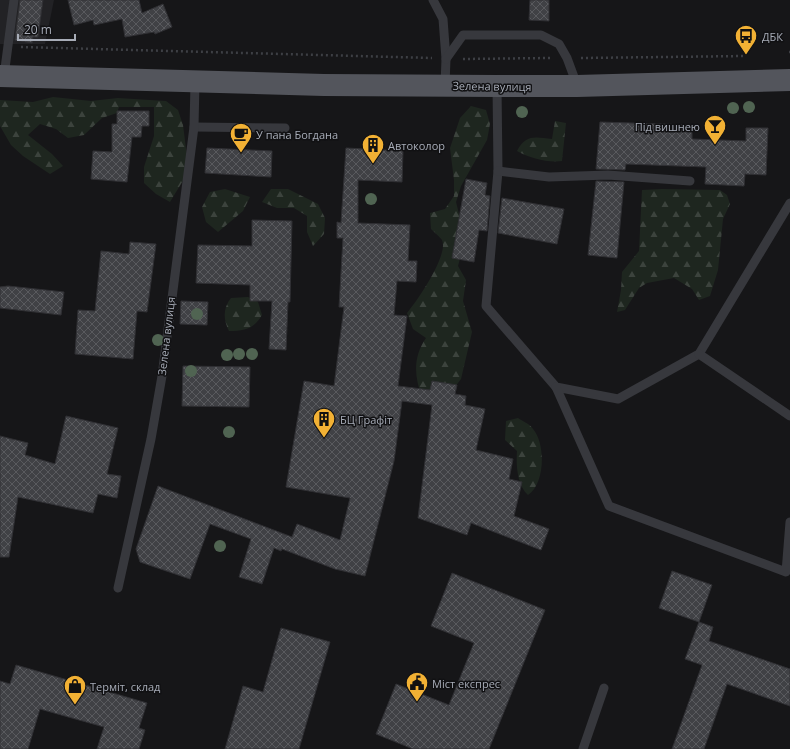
<svg xmlns="http://www.w3.org/2000/svg" width="790" height="749" font-family="'Open Sans',sans-serif">
  <defs>
    <pattern id="forest-firs" width="22" height="20" patternUnits="userSpaceOnUse"><rect width="22" height="20" fill="#1e261f"/><path d="M5 1l3.5 6h-7zM16 11l3.5 6h-7z" fill="#3c433d"/></pattern>
    <pattern id="building-cross-hatch" width="8" height="8" patternUnits="userSpaceOnUse"><rect width="8" height="8" fill="#404145"/><path d="M0 0l8 8M0 8l8-8" fill="none" stroke="#595a5e"/></pattern>
  </defs>
  <rect width="100%" height="100%" fill="#161618"/>
  <!-- built -->
  <path fill="#222225" d="M 0,0 L 54,0 L 45,44 L 0,44 Z"/>
  <!-- forest -->
  <g fill="url(#forest-firs)">
    <path d="M 53,97 L 91,101 L 118,98 L 166,101 L 178,110 L 183,125 L 187,157 L 187,174 L 170,202 L 156,194 L 144,183 L 144,167 L 154,136 L 154,107 L 119,107 L 117,113 L 102,118 L 84,135 L 68,138 L 56,129 L 40,124 L 28,135 L 52,154 L 63,166 L 50,174 L 23,156 L 11,145 L 0,126 L 0,100 L 33,102 Z"/>
    <path d="M 471,106 L 486,110 L 490,124 L 487,140 L 461,186 L 456,202 L 464,234 L 462,251 L 458,266 L 466,280 L 463,301 L 472,332 L 461,379 L 451,392 L 422,397 C 414,376 413,357 426,338 L 413,329 L 407,313 C 417,301 449,255 442,240 C 440,237 434,232 431,229 L 430,213 L 445,209 L 454,196 L 454,180 L 450,148 L 460,118 Z"/>
    <path d="M 555,121 L 566,123 L 562,161 C 548,163 530,158 517,151 C 526,134 535,137 552,139 Z"/>
    <path d="M 225,189 L 250,197 L 243,211 L 218,232 L 206,222 L 202,207 L 210,192 Z"/>
    <path d="M 271,189 L 288,189 L 318,204 L 325,218 L 324,234 L 313,246 L 307,232 L 307,216 L 294,208 L 277,208 L 262,202 Z"/>
    <path d="M 662,189 L 720,190 L 727,195 L 730,204 L 723,219 L 718,270 L 710,296 L 699,300 L 692,289 L 674,278 L 647,283 L 639,288 L 625,310 L 617,312 L 621,290 L 622,272 L 639,251 L 642,190 Z"/>
    <path d="M 248,297 L 258,302 L 262,315 C 254,329 244,331 229,331 C 223,319 223,308 231,298 Z"/>
    <path d="M 518,418 C 522,421 530,424 533,429 C 546,444 545,484 528,495 C 517,485 516,465 517,451 L 505,440 L 506,421 Z"/>
  </g>
  <!-- building -->
  <g fill="url(#building-cross-hatch)" stroke="#303034">
    <path d="M 20,0 L 43,0 L 38,37 L 33,37 L 32,43 L 15,40 Z"/>
    <path d="M 68,0 L 139,0 L 142,13 L 163,4 L 172,27 L 155,34 L 154,32 L 125,37 L 122,19 L 94,25 L 93,20 L 74,25 Z"/>
    <path d="M 530,0 L 549,0 L 549,21 L 529,20 Z"/>
    <path d="M 117,111 L 149,111 L 149,126 L 142,126 L 141,137 L 132,137 L 127,182 L 91,179 L 93,151 L 112,152 L 112,124 L 117,124 Z"/>
    <path d="M 600,122 L 692,125 L 692,139 L 746,141 L 746,128 L 768,128 L 766,175 L 745,174 L 744,186 L 705,184 L 706,167 L 626,164 L 625,170 L 596,169 Z"/>
    <path d="M 207,148 L 272,151 L 271,177 L 205,173 Z"/>
    <path d="M 346,148 L 403,151 L 402,182 L 358,180 L 358,223 L 410,225 L 408,261 L 417,261 L 416,282 L 397,281 L 394,315 L 407,316 L 398,386 L 430,390 L 432,381 L 457,385 L 455,394 L 466,396 L 465,405 L 485,409 L 476,450 L 513,459 L 509,479 L 522,482 L 514,516 L 549,529 L 541,550 L 471,523 L 467,535 L 418,518 L 432,405 L 402,401 L 394,461 L 365,576 L 335,569 L 282,549 L 281,551 L 274,548 L 262,584 L 239,577 L 251,539 L 210,524 L 190,579 L 140,562 L 136,549 L 158,486 L 292,537 L 297,524 L 340,540 L 350,498 L 286,487 L 304,381 L 334,386 L 344,307 L 339,307 L 343,238 L 337,238 L 337,222 L 341,223 Z"/>
    <path d="M 466,179 L 487,183 L 485,195 L 490,196 L 487,231 L 479,230 L 474,262 L 452,258 Z"/>
    <path d="M 596,181 L 624,182 L 617,258 L 588,255 Z"/>
    <path d="M 502,198 L 564,209 L 557,244 L 498,233 Z"/>
    <path d="M 252,220 L 292,221 L 290,302 L 288,302 L 286,350 L 269,349 L 272,301 L 250,301 L 250,285 L 196,283 L 198,245 L 252,246 Z"/>
    <path d="M 130,242 L 156,244 L 147,312 L 137,311 L 133,359 L 75,354 L 78,310 L 95,311 L 101,251 L 129,254 Z"/>
    <path d="M 8,286 L 64,292 L 61,315 L 0,308 L 0,287 Z"/>
    <path d="M 181,301 L 208,302 L 207,325 L 180,324 Z"/>
    <path d="M 183,366 L 250,367 L 249,407 L 182,406 Z"/>
    <path d="M 66,416 L 118,428 L 107,474 L 121,476 L 117,498 L 98,494 L 93,513 L 18,497 L 9,557 L 0,557 L 0,436 L 28,443 L 25,455 L 55,464 Z"/>
    <path d="M 672,571 L 712,585 L 699,622 L 659,608 Z"/>
    <path d="M 452,573 L 545,610 L 489,749 L 413,749 L 376,734 L 396,684 L 449,705 L 474,643 L 431,626 Z"/>
    <path d="M 699,622 L 713,627 L 709,641 L 790,669 L 790,706 L 727,684 L 704,749 L 672,749 L 702,665 L 685,659 Z"/>
    <path d="M 281,628 L 330,642 L 299,749 L 225,749 L 243,686 L 263,692 Z"/>
    <path d="M 16,665 L 147,703 L 139,728 L 145,730 L 139,749 L 97,749 L 104,727 L 40,709 L 28,749 L 0,749 L 0,681 L 10,684 Z"/>
  </g>
  <g fill="none" stroke-linecap="round" stroke-linejoin="round">
    <!-- path -->
    <g stroke="#3d3f44" stroke-width="2.5" stroke-dasharray="2 3" stroke-linecap="butt">
      <path d="M 21,47 L 432,58"/>
      <path d="M 789,52 L 790,52"/>
      <path d="M 581,58 L 746,56"/>
      <path d="M 463,59 L 550,58"/>
    </g>
    <!-- lane -->
    <g stroke="#37383d" stroke-width="9">
      <path d="M 433,0 L 443,19 L 446,59 L 445,85"/>
      <path d="M 446,59 L 463,35 L 541,35 L 559,44 L 567,58 L 577,85"/>
      <path d="M 4,76 L 14,0"/>
      <path d="M 497,86 L 498,171 L 486,306 L 556,387 L 618,399 L 699,354 L 790,203"/>
      <path d="M 194,127 L 285,128"/>
      <path d="M 498,171 L 549,177 L 608,175 L 690,181"/>
      <path d="M 699,354 L 790,416"/>
      <path d="M 556,387 L 609,506 L 786,572 L 790,522"/>
      <path d="M 118,588 L 151,439 L 162,376 L 194,127 L 195,82"/>
      <path d="M 583,749 L 604,688"/>
    </g>
    <!-- primary -->
    <path stroke="#53555c" stroke-width="22" d="M 0,76 L 324,85 L 497,86 L 577,86 L 790,80"/>
  </g>
  <!-- trees -->
  <g fill="#506452">
    <circle cx="749" cy="107" r="6"/>
    <circle cx="733" cy="108" r="6"/>
    <circle cx="522" cy="112" r="6"/>
    <circle cx="371" cy="199" r="6"/>
    <circle cx="197" cy="314" r="6"/>
    <circle cx="158" cy="340" r="6"/>
    <circle cx="239" cy="354" r="6"/>
    <circle cx="252" cy="354" r="6"/>
    <circle cx="227" cy="355" r="6"/>
    <circle cx="191" cy="371" r="6"/>
    <circle cx="229" cy="432" r="6"/>
    <circle cx="220" cy="546" r="6"/>
  </g>
  <!-- icons -->
  <defs>
    <g id="bus-pin" transform="scale(1.15)"><path d="M0 17L-7.5 6A9.5 9.5 0 1 1 7.5 6Z" fill="#f2b134" stroke="#111113"/><path d="M-5-6H5V4H4V6H2V4H-2V6H-4V4H-5ZM-3.5-4V0h7V-4ZM-3.5 1.2v1.5H-2V1.2ZM2 1.2v1.5H3.5V1.2Z" fill="#111"/></g>
    <g id="bar-pin" transform="scale(1.15)"><path d="M0 17L-7.5 6A9.5 9.5 0 1 1 7.5 6Z" fill="#f2b134" stroke="#111113"/><path d="M-6-5H6L.8 .8V4.5H3.5V6h-7V4.5H-.8V.8Z" fill="#111"/></g>
    <g id="cafe-pin" transform="scale(1.15)"><path d="M0 17L-7.5 6A9.5 9.5 0 1 1 7.5 6Z" fill="#f2b134" stroke="#111113"/><path d="M-5.5-4.5H6V0H3Q3 3.5 0 3.5H-2.5Q-5.5 3.5-5.5 0ZM3-3.2v2h1.7v-2ZM-6 4.5H4V6H-6Z" fill="#111"/></g>
    <g id="building-pin" transform="scale(1.15)"><path d="M0 17L-7.5 6A9.5 9.5 0 1 1 7.5 6Z" fill="#f2b134" stroke="#111113"/><path d="M-4-6H4V6H1V3H-1V6H-4ZM-2.5-4.3h1.7v1.8h-1.7ZM.8-4.3h1.7v1.8H.8ZM-2.5-1h1.7V.8h-1.7ZM.8-1h1.7V.8H.8Z" fill="#111"/></g>
    <g id="civic-pin" transform="scale(1.15)"><path d="M0 17L-7.5 6A9.5 9.5 0 1 1 7.5 6Z" fill="#f2b134" stroke="#111113"/><path d="M-.6-6.5H3V-4.5H.6V-3L4-1V1h2V6H-6V1h2V-1L-.6-3ZM-1.2 2.5V6h2.4V2.5Z" fill="#111"/></g>
    <g id="shop-pin" transform="scale(1.15)"><path d="M0 17L-7.5 6A9.5 9.5 0 1 1 7.5 6Z" fill="#f2b134" stroke="#111113"/><path d="M-5-2.5h2.3a2.7 3.5 0 0 1 5.4 0H5L5.5 6h-11ZM-1.5-2.5h3a1.5 2.3 0 0 0-3 0Z" fill="#111"/></g>
  </defs>
  <g fill-rule="evenodd">
    <use href="#bus-pin" x="746" y="36"/>
    <use href="#bar-pin" x="715" y="126"/>
    <use href="#cafe-pin" x="241" y="134"/>
    <use href="#building-pin" x="373" y="145"/>
    <use href="#building-pin" x="324" y="419"/>
    <use href="#civic-pin" x="417" y="683"/>
    <use href="#shop-pin" x="75" y="686"/>
  </g>
  <g text-anchor="middle" dominant-baseline="central" stroke-width="3" stroke-linejoin="round" paint-order="stroke">
    <!-- poi labels -->
    <g font-size="11" fill="#a8adb8" stroke="#111113" text-anchor="start">
      <text x="762" y="36">ДБК</text>
      <text x="700" y="126" text-anchor="end">Під вишнею</text>
      <text x="256" y="134">У пана Богдана</text>
      <text x="388" y="145">Автоколор</text>
      <text x="340" y="419">БЦ Графіт</text>
      <text x="432" y="683">Міст експрес</text>
      <text x="90" y="686">Терміт, склад</text>
    </g>
    <!-- street labels -->
    <g font-size="11" fill="#a8adb8" stroke="#111113">
      <text transform="translate(492 86) rotate(1)">Зелена вулиця</text>
      <text transform="translate(166 336) rotate(-83)">Зелена вулиця</text>
    </g>
  </g>
  <!-- scale -->
  <path d="M18 34v6h57v-6" fill="none" stroke="#a8adb8" stroke-width="2"/>
  <text x="24" y="34" font-size="12" fill="#a8adb8" stroke="#111113" stroke-width="3" paint-order="stroke">20 m</text>
</svg>
